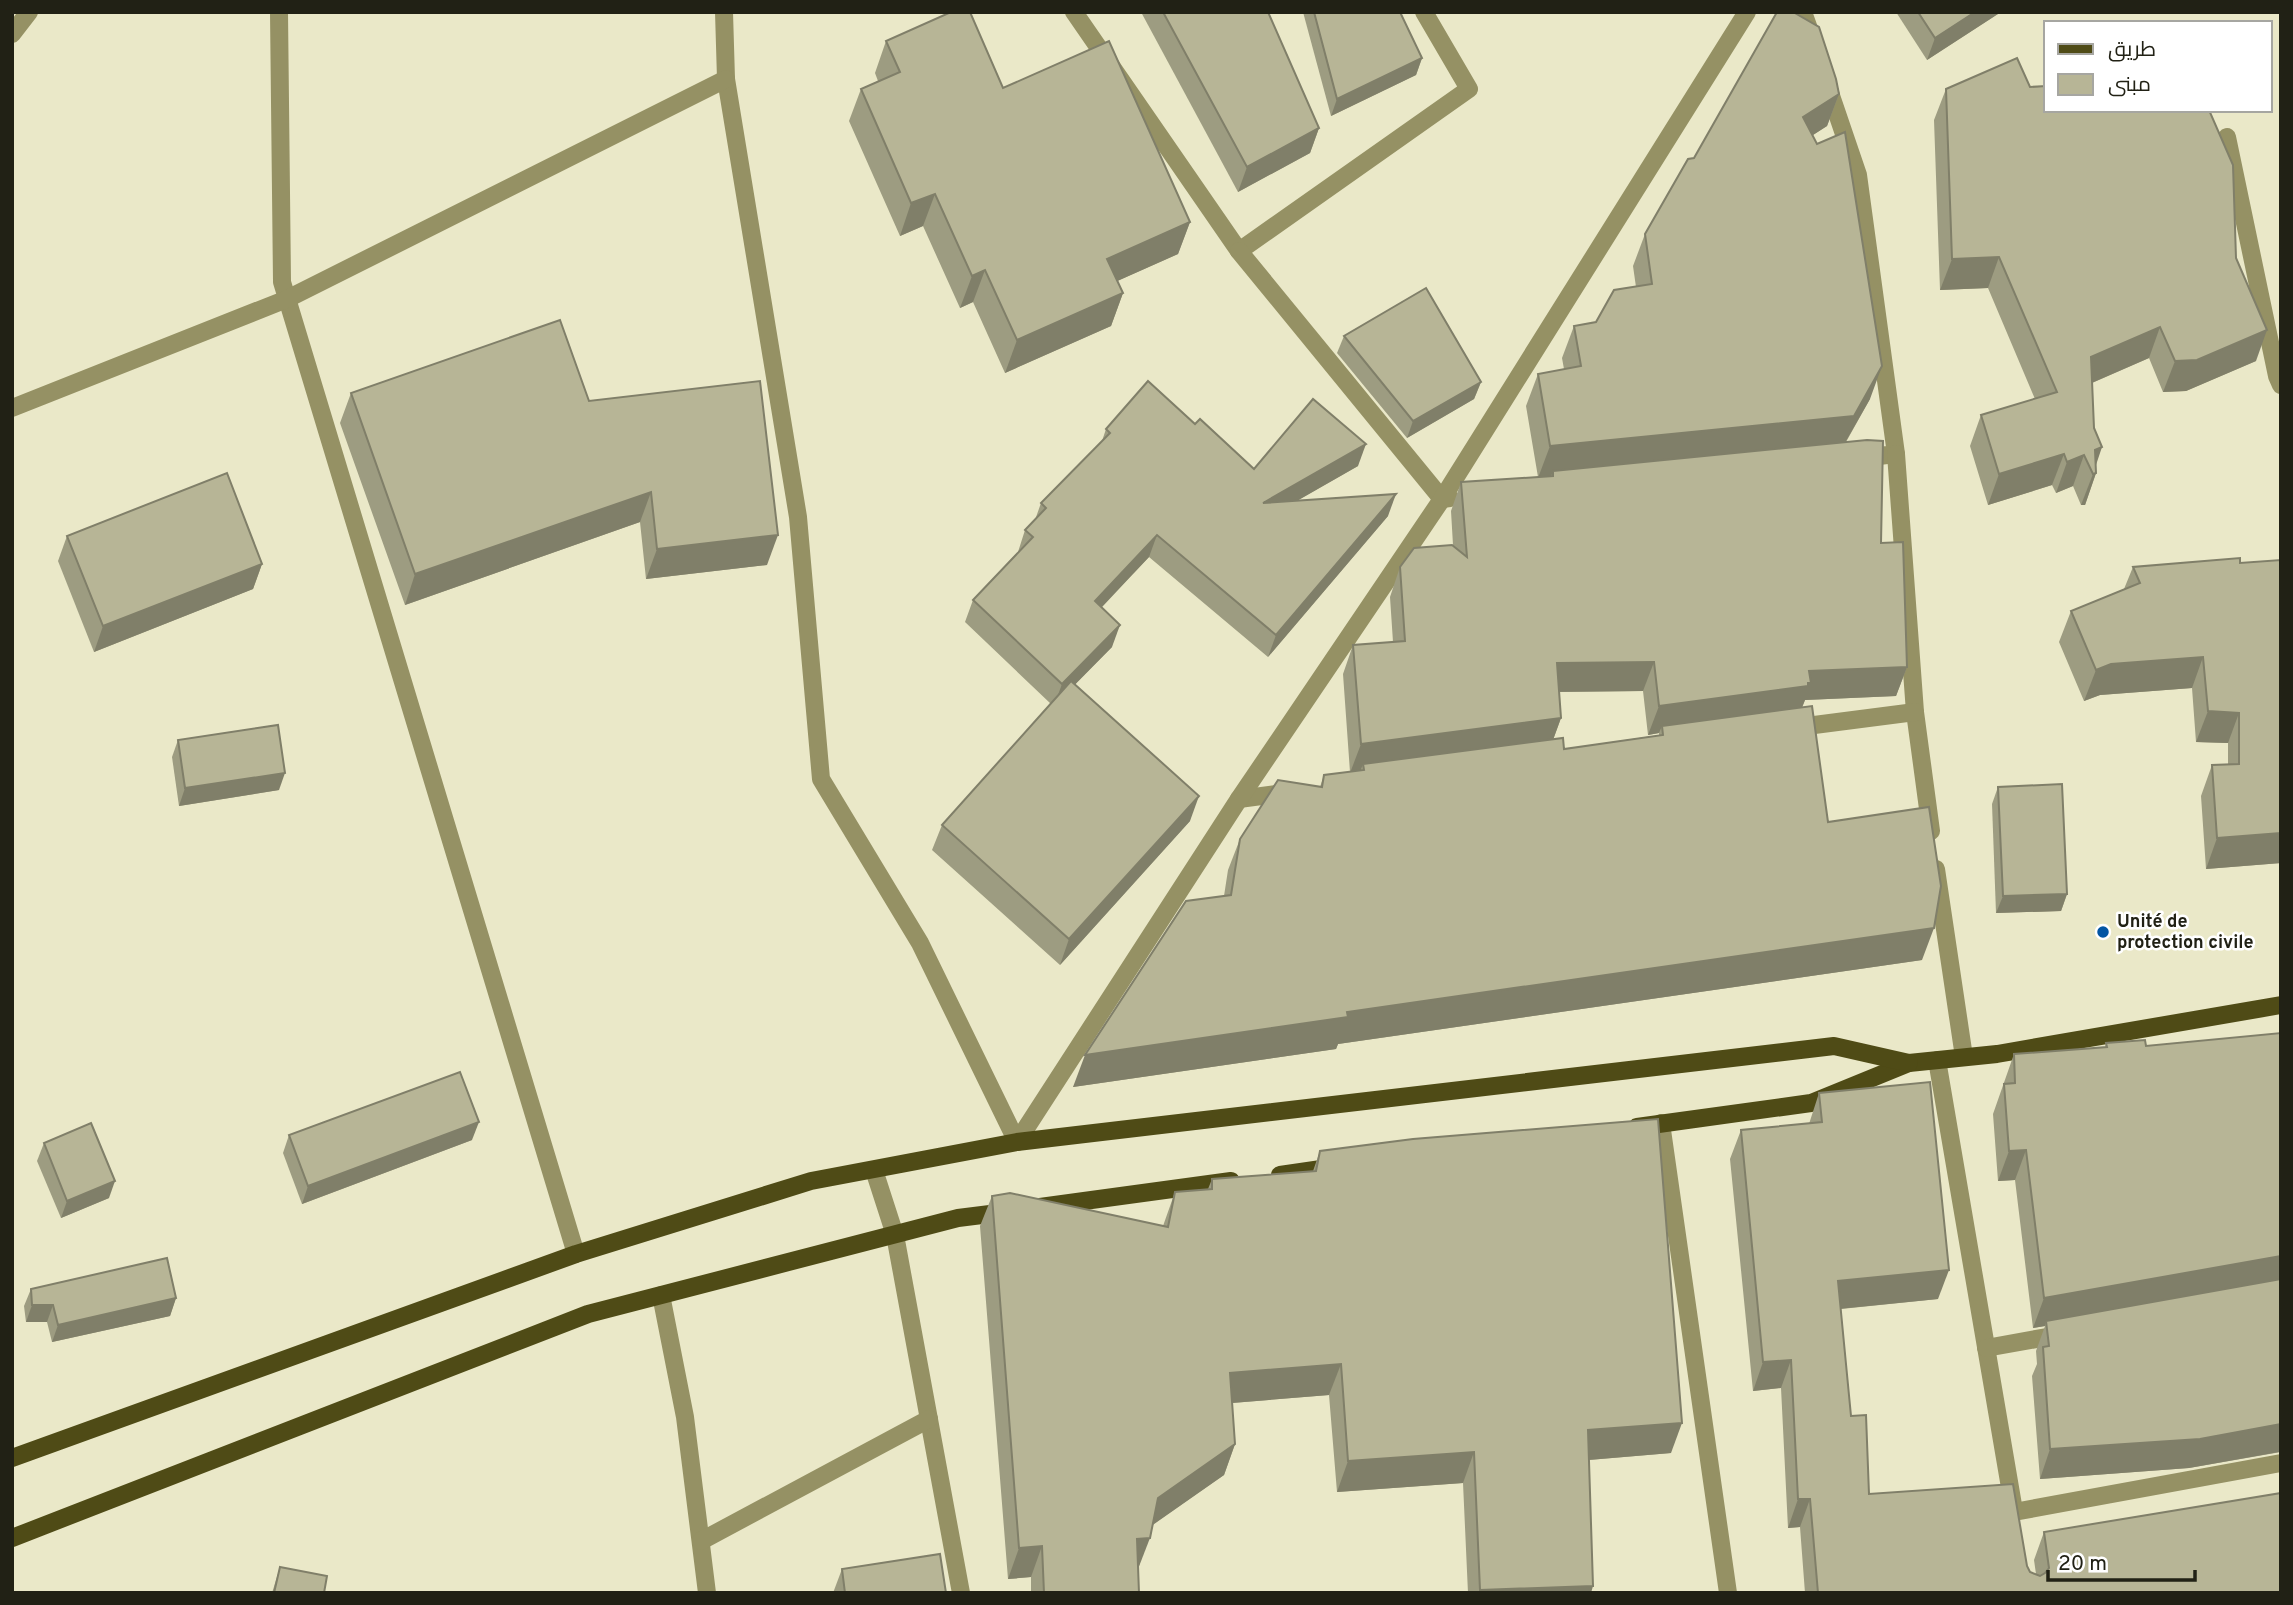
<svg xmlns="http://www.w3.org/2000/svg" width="2293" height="1605" font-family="Overpass,Cairo,sans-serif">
  <rect width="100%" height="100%" fill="#eae8c8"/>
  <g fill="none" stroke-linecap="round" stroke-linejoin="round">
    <!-- minor -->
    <g stroke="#959164" stroke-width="18">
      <path d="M 279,12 L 282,282 L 576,1254"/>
      <path d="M 724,12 L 726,79 L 798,517 L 821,779 L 920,943 L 1017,1142"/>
      <path d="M 1074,12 L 1239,251 L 1469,89 L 1424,12"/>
      <path d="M 1803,12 L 1813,40"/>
      <path d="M 12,34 L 29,12"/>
      <path d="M 1827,84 L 1858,175 L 1896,454 L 1861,458"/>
      <path d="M 2227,137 L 2277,376 L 2281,385"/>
      <path d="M 1239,251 L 1442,499 L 1450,498"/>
      <path d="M 12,408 L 287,299 L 726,79"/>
      <path d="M 1896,454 L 1915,712 L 1931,831"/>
      <path d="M 1791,728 L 1915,712"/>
      <path d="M 1239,799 L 1291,792"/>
      <path d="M 1936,869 L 1964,1057"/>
      <path d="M 1937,1060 L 2013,1505"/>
      <path d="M 1661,1123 L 1728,1593"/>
      <path d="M 1017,1142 L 1239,799 L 1442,499 L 1747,12"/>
      <path d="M 874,1170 L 895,1235 L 961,1593"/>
      <path d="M 661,1295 L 685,1417 L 707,1593"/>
      <path d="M 1986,1348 L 2064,1334"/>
      <path d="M 2014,1512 L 2281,1463"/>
      <path d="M 701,1541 L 929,1419"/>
    </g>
    <!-- major -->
    <g stroke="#4f4b16" stroke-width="18">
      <path d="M 1637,1127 L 1811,1103 L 1909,1063 L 1997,1054 L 2281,1005"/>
      <path d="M 1280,1175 L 1335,1167"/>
      <path d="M 1040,1207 L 1231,1181"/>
      <path d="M 12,1458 L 576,1254 L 811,1181 L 1017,1142 L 1834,1046 L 1909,1063"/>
      <path d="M 12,1538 L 588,1314 L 958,1218 L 1006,1212"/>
    </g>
  </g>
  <!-- wall -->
  <g fill="#9d9c81" fill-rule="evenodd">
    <path d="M 1141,12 L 1268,12 L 1319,128 L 1310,153 L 1238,192 Z"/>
    <path d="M 1303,12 L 1400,12 L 1422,58 L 1416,75 L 1331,116 Z"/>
    <path d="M 1896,12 L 2001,12 L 1927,60 Z"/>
    <path d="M 886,41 L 1003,88 L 1190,222 L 1178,254 L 1117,281 L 1123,293 L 1111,326 L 1005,373 L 973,302 L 960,308 L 923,226 L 900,236 L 849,121 L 861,89 L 878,81 L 875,73 Z"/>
    <path d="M 2030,87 L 2236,258 L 2256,361 L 2186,391 L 2163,392 L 2149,358 L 2092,383 L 2096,473 L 2085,505 L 2081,505 L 2073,486 L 2056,493 L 2052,485 L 1988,505 L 1970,446 L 1981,415 L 2035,399 L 1988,288 L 1940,290 L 1934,120 L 1946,89 Z"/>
    <path d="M 1839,94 L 1827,126 L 1813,135 L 1870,399 L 1846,442 L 1881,543 L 1907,667 L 1896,696 L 1805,700 L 1802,708 L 1828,822 L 1922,960 L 1338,1044 L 1336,1049 L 1073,1087 L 1224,896 L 1228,870 L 1240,839 L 1320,787 L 1324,775 L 1350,772 L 1343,674 L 1353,645 L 1393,642 L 1390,597 L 1400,567 L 1453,545 L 1451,511 L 1461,482 L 1538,477 L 1526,406 L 1538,374 L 1564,369 L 1562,358 L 1574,326 L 1596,322 L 1636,287 L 1633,266 L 1645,234 L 1694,158 ZM 1643,691 L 1648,735 L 1659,733 L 1659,735 L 1564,749 L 1553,740 L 1561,718 L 1559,692 Z"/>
    <path d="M 1344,336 L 1481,382 L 1474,399 L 1407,438 L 1337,353 Z"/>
    <path d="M 351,393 L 589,401 L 767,565 L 646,579 L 640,522 L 405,605 L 340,423 Z"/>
    <path d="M 1195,424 L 1254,469 L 1358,466 L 1298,500 L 1388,516 L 1268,657 L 1149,557 L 1101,607 L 1112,647 L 1075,684 L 1190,821 L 1060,965 L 932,850 L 942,825 L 1051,704 L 965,622 L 973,600 L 1018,552 L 1025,530 L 1035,520 L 1041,503 L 1102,441 L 1106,429 Z"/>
    <path d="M 67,536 L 262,564 L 253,589 L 94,652 L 58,561 Z"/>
    <path d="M 2240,558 L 2281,863 L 2206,869 L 2201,796 L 2212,765 L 2228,765 L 2228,743 L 2196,742 L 2192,688 L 2100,695 L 2084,701 L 2059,642 L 2071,611 L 2124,589 L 2133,567 Z"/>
    <path d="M 178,740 L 279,790 L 179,806 L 172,757 Z"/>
    <path d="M 1998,787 L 2067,894 L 2061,911 L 1996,913 L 1992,804 Z"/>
    <path d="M 2281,1033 L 2281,1452 L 2189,1468 L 2040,1479 L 2032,1376 L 2037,1364 L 2036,1351 L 2045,1326 L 2033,1328 L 2015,1180 L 1998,1181 L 1993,1114 L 2014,1054 L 2105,1047 L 2106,1043 L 2146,1046 Z"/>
    <path d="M 1819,1093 L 1938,1299 L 1841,1309 L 1851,1416 L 1869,1494 L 2027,1566 L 2030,1572 L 2036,1574 L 2034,1560 L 2044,1532 L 2281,1593 L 1805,1593 L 1800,1527 L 1788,1528 L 1781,1388 L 1753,1391 L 1730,1159 L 1741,1130 L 1809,1124 Z"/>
    <path d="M 289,1135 L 472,1140 L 302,1204 L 283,1153 Z"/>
    <path d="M 44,1143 L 109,1198 L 61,1218 L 37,1161 Z"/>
    <path d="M 1320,1151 L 1671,1453 L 1589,1460 L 1591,1593 L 1468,1593 L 1463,1483 L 1337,1492 L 1329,1395 L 1232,1403 L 1235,1444 L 1224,1475 L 1152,1525 L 1138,1569 L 1139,1593 L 1031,1593 L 1031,1577 L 1008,1579 L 980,1226 L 992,1196 L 1163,1226 L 1175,1192 L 1208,1189 L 1212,1179 L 1313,1171 Z"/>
    <path d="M 31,1289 L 176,1298 L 170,1316 L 52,1342 L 47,1322 L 26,1322 L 24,1306 Z"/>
    <path d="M 280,1567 L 324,1593 L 272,1593 Z"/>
    <path d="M 842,1569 L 946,1593 L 833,1593 Z"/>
  </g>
  <!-- shaded-wall -->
  <g fill="#807f69">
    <path d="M 1975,12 L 2001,12 L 1927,60 L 1935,38 Z"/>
    <path d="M 1422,58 L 1416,75 L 1331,116 L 1337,99 Z"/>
    <path d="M 1839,94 L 1827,126 L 1791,149 L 1803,117 Z"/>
    <path d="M 1319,128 L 1310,153 L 1238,192 L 1247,167 Z"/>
    <path d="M 935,194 L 923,226 L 900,236 L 911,203 Z"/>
    <path d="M 1190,222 L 1178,254 L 1095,291 L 1107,259 Z"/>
    <path d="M 1999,257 L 1988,288 L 1940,290 L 1952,259 Z"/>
    <path d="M 985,270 L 973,302 L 960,308 L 972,276 Z"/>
    <path d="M 1123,293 L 1111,326 L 1005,373 L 1017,340 Z"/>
    <path d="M 2160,327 L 2149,358 L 2080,388 L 2091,357 Z"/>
    <path d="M 2267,330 L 2256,361 L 2186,391 L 2163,392 L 2175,361 Z"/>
    <path d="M 1882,366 L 1870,399 L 1842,448 L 1553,471 L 1551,477 L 1538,478 L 1550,446 Z"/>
    <path d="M 1481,382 L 1474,399 L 1407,438 L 1413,421 Z"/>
    <path d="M 1366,444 L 1358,466 L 1255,525 L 1263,503 Z"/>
    <path d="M 2102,447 L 2093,474 L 2095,450 Z"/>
    <path d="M 2064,454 L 2052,485 L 1988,505 L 1999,474 Z"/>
    <path d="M 2084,455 L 2073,486 L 2056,493 L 2067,462 Z"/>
    <path d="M 2096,473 L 2085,505 L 2081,505 L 2093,474 Z"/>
    <path d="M 651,492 L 640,522 L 405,605 L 415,574 Z"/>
    <path d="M 1396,494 L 1388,516 L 1268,657 L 1276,635 Z"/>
    <path d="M 778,535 L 767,565 L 646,579 L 657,549 Z"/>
    <path d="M 1157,535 L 1149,557 L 1087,623 L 1095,601 Z"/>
    <path d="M 262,564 L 253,589 L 94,652 L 103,626 Z"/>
    <path d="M 1120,625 L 1112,647 L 1054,706 L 1062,684 Z"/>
    <path d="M 2203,657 L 2192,688 L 2100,695 L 2084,701 L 2096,670 L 2111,664 Z"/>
    <path d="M 1654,662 L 1643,691 L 1546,692 L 1557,663 Z"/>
    <path d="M 1907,667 L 1896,696 L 1805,700 L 1800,712 L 1662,726 L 1659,733 L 1648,735 L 1659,706 L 1809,671 Z"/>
    <path d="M 2208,711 L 2239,713 L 2228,743 L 2196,742 Z"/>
    <path d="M 1561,718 L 1550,748 L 1364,770 L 1363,764 L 1360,772 L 1350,773 L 1361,744 Z"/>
    <path d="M 285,773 L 279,790 L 179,806 L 185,788 Z"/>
    <path d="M 1199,796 L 1190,821 L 1060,965 L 1069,939 Z"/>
    <path d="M 2281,833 L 2281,863 L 2206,869 L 2217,838 Z"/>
    <path d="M 2067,894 L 2061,911 L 1996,913 L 2003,896 Z"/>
    <path d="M 1934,928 L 1922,960 L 1338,1044 L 1336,1049 L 1073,1087 L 1085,1055 L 1347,1012 Z"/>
    <path d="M 479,1122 L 472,1140 L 302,1204 L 308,1186 Z"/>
    <path d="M 2026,1150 L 2015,1180 L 1998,1181 L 2009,1151 Z"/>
    <path d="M 115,1181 L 109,1198 L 61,1218 L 67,1201 Z"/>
    <path d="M 2281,1256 L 2281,1279 L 2046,1321 L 2045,1326 L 2033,1328 L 2044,1298 Z"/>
    <path d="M 1949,1270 L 1938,1299 L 1828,1310 L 1838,1281 Z"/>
    <path d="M 176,1298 L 170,1316 L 52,1342 L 58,1325 Z"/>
    <path d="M 32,1305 L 53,1305 L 47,1322 L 26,1322 Z"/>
    <path d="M 1791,1360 L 1781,1388 L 1753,1391 L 1763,1362 Z"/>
    <path d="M 1341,1364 L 1329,1395 L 1219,1404 L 1230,1373 Z"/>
    <path d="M 1682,1423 L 1671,1453 L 1576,1461 L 1588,1430 Z"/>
    <path d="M 2281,1424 L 2281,1447 L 2279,1452 L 2189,1468 L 2040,1479 L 2050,1449 Z"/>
    <path d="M 1235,1444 L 1224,1475 L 1147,1529 L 1158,1498 Z"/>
    <path d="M 1474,1452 L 1463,1483 L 1337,1492 L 1348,1461 Z"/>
    <path d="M 1798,1499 L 1810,1499 L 1800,1527 L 1788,1528 Z"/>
    <path d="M 1150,1538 L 1138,1569 L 1137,1539 Z"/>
    <path d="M 1042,1546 L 1031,1577 L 1008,1579 L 1019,1548 Z"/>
    <path d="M 1593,1586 L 1591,1593 L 1479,1593 L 1480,1590 Z"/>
  </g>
  <!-- building -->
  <g fill="#b7b596" stroke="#807f69" stroke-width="2">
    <path d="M 951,12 L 970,12 L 1003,88 L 1109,41 L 1190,222 L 1107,259 L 1123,293 L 1017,340 L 985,270 L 972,276 L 935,194 L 911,203 L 861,89 L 900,72 L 886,41 Z"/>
    <path d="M 1163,12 L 1268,12 L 1319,128 L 1247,167 Z"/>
    <path d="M 1314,12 L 1400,12 L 1422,58 L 1337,99 Z"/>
    <path d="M 1777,12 L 1793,12 L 1819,27 L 1836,79 L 1839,94 L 1803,117 L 1817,144 L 1845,132 L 1882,366 L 1854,416 L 1550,446 L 1538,374 L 1581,366 L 1574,326 L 1596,322 L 1614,290 L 1652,284 L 1645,234 L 1688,159 L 1694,158 Z"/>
    <path d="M 1918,12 L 1975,12 L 1935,38 Z"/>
    <path d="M 2017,58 L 2030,87 L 2046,86 L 2046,110 L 2209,110 L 2233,165 L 2236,258 L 2267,330 L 2197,360 L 2175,361 L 2160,327 L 2091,357 L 2094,428 L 2102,447 L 2095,450 L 2096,473 L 2093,474 L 2084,455 L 2067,462 L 2064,454 L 1999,474 L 1981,415 L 2057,392 L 1999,257 L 1952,259 L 1946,89 Z"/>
    <path d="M 1426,288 L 1481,382 L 1413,421 L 1344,336 Z"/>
    <path d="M 560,320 L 589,401 L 760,381 L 778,535 L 657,549 L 651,492 L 415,574 L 351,393 Z"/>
    <path d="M 1148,381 L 1195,424 L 1200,419 L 1254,469 L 1313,399 L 1366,444 L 1263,503 L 1396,494 L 1276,635 L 1157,535 L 1095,601 L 1120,625 L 1062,684 L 973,600 L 1033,537 L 1025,530 L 1046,508 L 1041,503 L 1110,433 L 1106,429 Z"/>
    <path d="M 1867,440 L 1883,441 L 1881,543 L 1903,542 L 1907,667 L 1809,671 L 1811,683 L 1808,683 L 1808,686 L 1659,706 L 1654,662 L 1557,663 L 1561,718 L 1361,744 L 1353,645 L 1405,641 L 1400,567 L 1414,548 L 1452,545 L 1467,557 L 1461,482 L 1553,476 L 1553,471 Z"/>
    <path d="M 227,473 L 262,564 L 103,626 L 67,536 Z"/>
    <path d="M 2240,558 L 2240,563 L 2281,560 L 2281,833 L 2217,838 L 2212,765 L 2239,764 L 2239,713 L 2208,711 L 2203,657 L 2111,664 L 2096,670 L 2071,611 L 2140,583 L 2133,567 Z"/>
    <path d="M 1071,681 L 1199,796 L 1069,939 L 942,825 Z"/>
    <path d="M 1812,706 L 1828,822 L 1929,807 L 1941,886 L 1934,928 L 1347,1012 L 1348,1017 L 1085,1055 L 1186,901 L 1231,895 L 1240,839 L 1278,780 L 1322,787 L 1324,775 L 1364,770 L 1363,764 L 1563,738 L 1564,749 L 1663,735 L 1662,726 Z"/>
    <path d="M 278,725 L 285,773 L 185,788 L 178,740 Z"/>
    <path d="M 2062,784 L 2067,894 L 2003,896 L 1998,787 Z"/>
    <path d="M 2281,1033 L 2281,1256 L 2044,1298 L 2026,1150 L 2009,1151 L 2004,1084 L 2015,1083 L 2014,1054 L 2107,1047 L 2106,1043 L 2145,1040 L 2146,1046 Z"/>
    <path d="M 460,1072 L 479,1122 L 308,1186 L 289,1135 Z"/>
    <path d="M 1930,1082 L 1949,1270 L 1838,1281 L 1851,1416 L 1866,1415 L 1869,1494 L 2013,1484 L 2027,1566 L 2030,1572 L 2040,1576 L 2045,1573 L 2049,1568 L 2044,1532 L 2281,1493 L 2281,1593 L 1818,1593 L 1810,1499 L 1798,1499 L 1791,1360 L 1763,1362 L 1741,1130 L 1822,1122 L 1819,1093 Z"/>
    <path d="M 1658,1119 L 1682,1423 L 1588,1430 L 1593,1586 L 1480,1590 L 1474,1452 L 1348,1461 L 1341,1364 L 1230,1373 L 1235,1444 L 1158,1498 L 1150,1538 L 1137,1539 L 1139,1593 L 1044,1593 L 1042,1546 L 1019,1548 L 992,1196 L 1010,1193 L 1168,1227 L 1175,1192 L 1212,1189 L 1212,1179 L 1316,1171 L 1320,1151 L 1413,1139 Z"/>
    <path d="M 91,1123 L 115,1181 L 67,1201 L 44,1143 Z"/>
    <path d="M 167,1258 L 176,1298 L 58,1325 L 53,1305 L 32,1305 L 31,1289 Z"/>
    <path d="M 2281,1279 L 2281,1424 L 2200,1439 L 2050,1449 L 2043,1347 L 2049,1346 L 2046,1321 Z"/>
    <path d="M 940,1554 L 946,1593 L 845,1593 L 842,1569 Z"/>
    <path d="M 280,1567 L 327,1576 L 324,1593 L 274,1593 Z"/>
  </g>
  <!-- markers -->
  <circle fill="#0355a3" stroke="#fff" stroke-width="2.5" cx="2103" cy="932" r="7"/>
  <g text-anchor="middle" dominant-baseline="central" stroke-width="5" stroke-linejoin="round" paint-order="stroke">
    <!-- poi labels -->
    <g font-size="18" font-weight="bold" fill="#212115" stroke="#fff" text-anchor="start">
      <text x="2117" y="922">Unité de<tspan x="2117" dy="21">protection civile</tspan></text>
    </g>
  </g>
  <!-- border -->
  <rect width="2293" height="1605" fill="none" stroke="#212115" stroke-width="28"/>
  <!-- legend -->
  <rect x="2044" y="21" width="228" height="91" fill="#ffffff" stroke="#a6a6a1" stroke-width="2"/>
  <rect x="2058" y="44" width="35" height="10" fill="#4f4b16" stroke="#a6a6a1" stroke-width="2"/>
  <text x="2108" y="56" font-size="21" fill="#212115">طريق</text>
  <rect x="2058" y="74" width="35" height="21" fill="#b7b596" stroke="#a6a6a1" stroke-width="2"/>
  <text x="2108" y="91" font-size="21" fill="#212115">مبنى</text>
  <!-- scale -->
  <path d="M2048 1570v10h147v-10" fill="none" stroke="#212115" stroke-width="3.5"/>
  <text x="2058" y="1570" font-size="21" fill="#212115" stroke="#ffffff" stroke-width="5" paint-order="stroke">20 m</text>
</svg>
